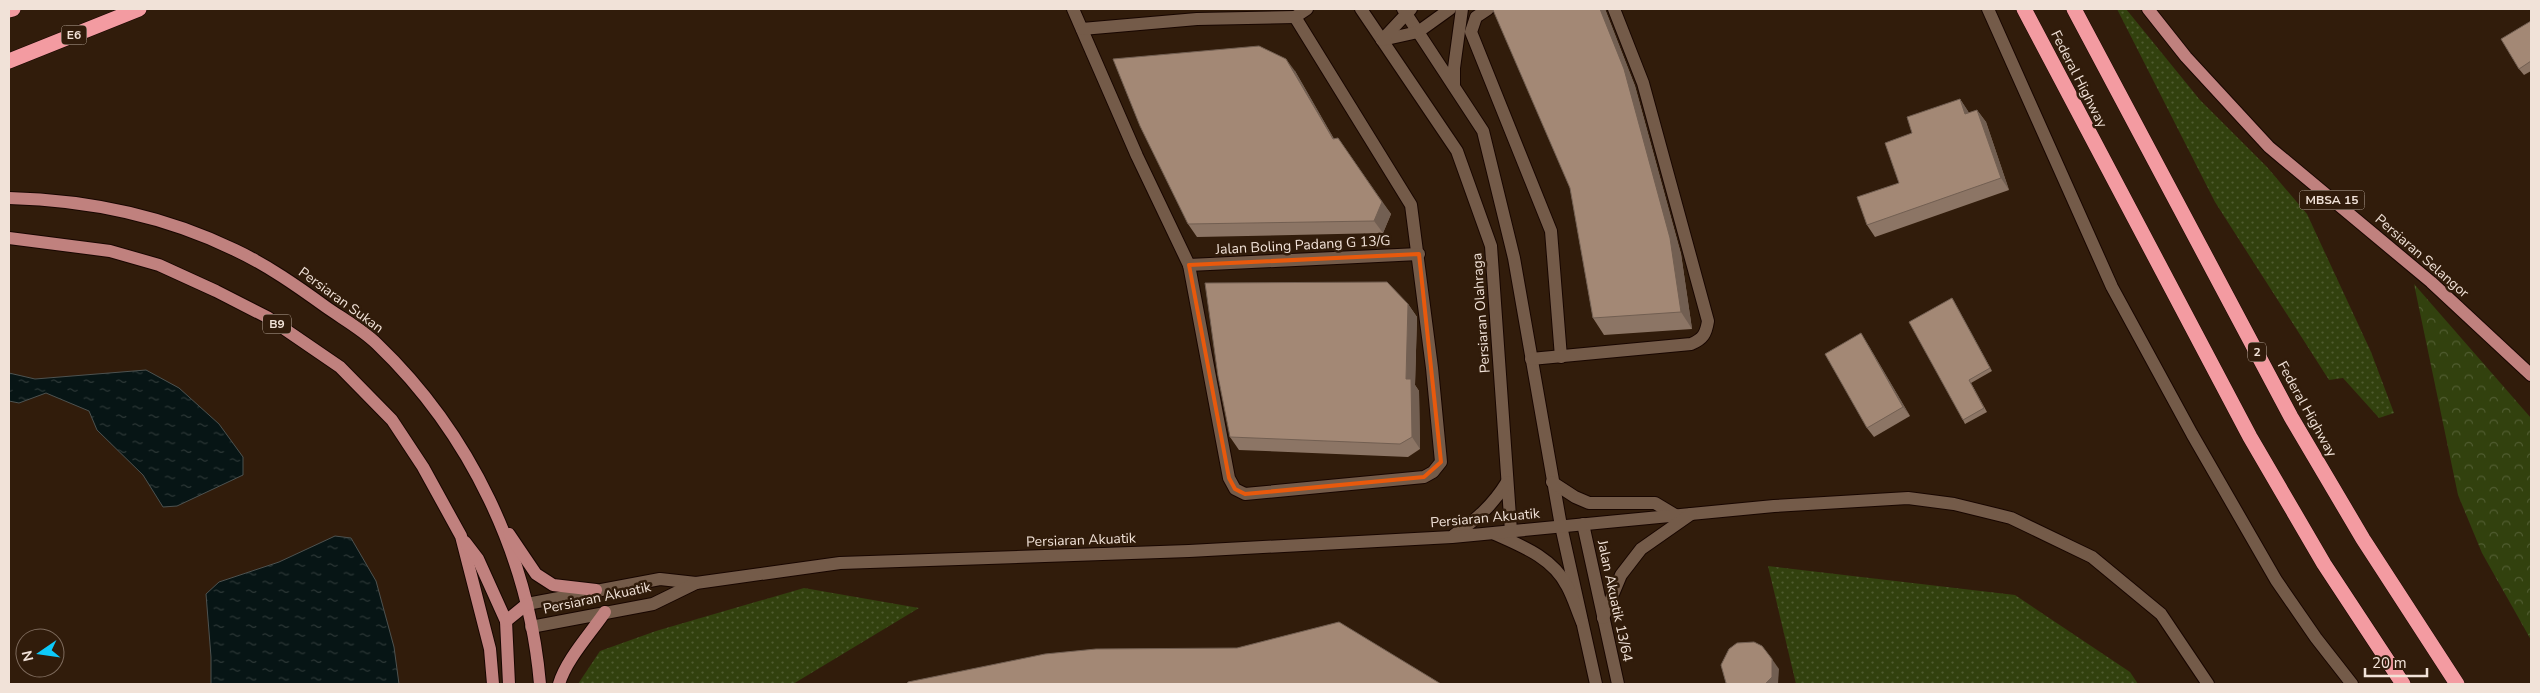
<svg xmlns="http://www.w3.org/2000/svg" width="2540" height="693" font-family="'Nunito Sans',sans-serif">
  <defs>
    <pattern id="grass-dots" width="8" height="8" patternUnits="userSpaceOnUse" patternTransform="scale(1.25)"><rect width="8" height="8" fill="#32410e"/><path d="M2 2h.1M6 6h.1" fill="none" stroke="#505c30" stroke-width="1.8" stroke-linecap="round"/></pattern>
    <pattern id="forest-crowns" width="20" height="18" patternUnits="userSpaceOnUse" patternTransform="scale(1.25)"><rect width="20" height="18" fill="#32410e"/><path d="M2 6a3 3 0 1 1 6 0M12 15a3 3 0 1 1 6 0" fill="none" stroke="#505c30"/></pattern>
    <pattern id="water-ripples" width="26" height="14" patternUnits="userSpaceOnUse" patternTransform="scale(1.25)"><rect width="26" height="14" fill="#071515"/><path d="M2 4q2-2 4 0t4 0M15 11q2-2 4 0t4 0" fill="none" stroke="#2c3736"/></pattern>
  </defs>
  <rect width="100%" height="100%" fill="#311c0b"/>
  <!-- grass -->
  <g fill="url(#grass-dots)">
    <path d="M 2117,9 L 2126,9 L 2200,100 L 2267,167 L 2307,214 L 2371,352 L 2394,413 L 2379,418 L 2343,378 L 2329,380 L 2215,202 Z"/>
    <path d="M 1768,566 L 2015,595 L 2130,672 L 2138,684 L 1796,684 Z"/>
    <path d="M 804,588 L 919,608 L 793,684 L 578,684 L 600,651 L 656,631 Z"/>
  </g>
  <!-- forest -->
  <path fill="url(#forest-crowns)" d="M 2414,284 L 2531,418 L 2531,640 L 2482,553 L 2458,495 Z"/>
  <!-- water -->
  <g fill="url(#water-ripples)" stroke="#4d5250">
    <path d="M 146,370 L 179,388 L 219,424 L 243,457 L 243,475 L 177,506 L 163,507 L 143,475 L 97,430 L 89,411 L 46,393 L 19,403 L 9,401 L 9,373 L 35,379 Z"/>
    <path d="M 335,536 L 351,538 L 376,581 L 394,647 L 399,684 L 211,684 L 211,657 L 206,594 L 219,582 L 279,562 Z"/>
  </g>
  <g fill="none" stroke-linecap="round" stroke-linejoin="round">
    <!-- street casing -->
    <g stroke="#180600" stroke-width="14">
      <g id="street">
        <path d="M 1073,9 L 1137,156 L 1189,265 L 1229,478 L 1235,489 L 1245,494 L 1424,477 L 1433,472 L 1441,462 L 1432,368 L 1411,205 L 1295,17"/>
        <path d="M 1361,9 L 1457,151 L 1491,246 L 1511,531"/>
        <path d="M 1403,9 L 1483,131 L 1514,258 L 1561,526 L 1596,684"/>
        <path d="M 1488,9 L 1476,17 L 1471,32 L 1551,231 L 1561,357"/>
        <path d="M 1988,9 L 2112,287 L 2192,434 L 2276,580 L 2316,638 L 2352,684"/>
        <path d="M 1295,17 L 1307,9"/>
        <path d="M 1082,29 L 1197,19 L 1295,17"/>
        <path d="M 1382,40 L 1418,32 L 1450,9"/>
        <path d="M 1382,40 L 1411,9"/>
        <path d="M 1454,86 L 1454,68 L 1462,9"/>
        <path d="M 1189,265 L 1419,254"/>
        <path d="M 1531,359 L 1691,344 C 1703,339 1706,334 1708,321 L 1643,83 L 1614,9"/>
        <path d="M 1583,524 L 1618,684"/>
      </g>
    </g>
    <!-- secondary casing -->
    <g stroke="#180600" stroke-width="14">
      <g id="secondary">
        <path d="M 1552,482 L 1575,497 L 1589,503 L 1655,503 L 1675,515"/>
        <path d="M 1495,534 C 1522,546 1553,558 1567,586 C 1573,597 1577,610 1582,622"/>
        <path d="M 1454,535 C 1476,520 1493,505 1507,482"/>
        <path d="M 527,604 L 660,579 L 696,583 L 840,563 L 1189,551 L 1452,537 L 1774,506 L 1908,498 L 1954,504 L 2011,518 L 2092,557 L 2161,614 L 2208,684"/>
        <path d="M 1603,618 L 1621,575 L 1641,549 L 1691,514"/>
        <path d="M 531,627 L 653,604 L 696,583"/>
      </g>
    </g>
    <!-- primary casing -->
    <g stroke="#180600" stroke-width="14">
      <g id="primary">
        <path d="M 2148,9 L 2186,57 L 2269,147 L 2431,282 L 2531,375"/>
        <path d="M 9,198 C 87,200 165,216 235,250 C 267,265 297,286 326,307 C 343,319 363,330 377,344 C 470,433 529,556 540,684"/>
        <path d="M 9,238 L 110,251 L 159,265 L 216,291 L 267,317 L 340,367 L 392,420 L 423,467 L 461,536 L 490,649 L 493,684"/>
        <path d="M 509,534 L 536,574 L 553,585 L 596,590"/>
        <path d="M 465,542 L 478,559 L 506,621 L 509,684"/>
        <path d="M 506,621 L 527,604"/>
        <path d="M 559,684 C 566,660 590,634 605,612"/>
      </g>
    </g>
    <!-- highway casing -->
    <g stroke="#180600" stroke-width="16">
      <g id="highway">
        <path d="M 2024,9 L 2250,437 L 2324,564 L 2403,684"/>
        <path d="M 2074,9 L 2291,417 L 2363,539 L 2457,684"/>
        <path d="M 9,10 L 13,9"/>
        <path d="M 9,61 L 139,9"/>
      </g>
    </g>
    <!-- street -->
    <use href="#street" stroke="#745b49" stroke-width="12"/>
    <!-- secondary -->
    <use href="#secondary" stroke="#745b49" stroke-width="12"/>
    <!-- primary -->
    <use href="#primary" stroke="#c0817e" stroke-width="12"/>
    <!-- highway -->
    <use href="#highway" stroke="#f39ba1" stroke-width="15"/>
  </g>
  <!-- wall -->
  <g fill="#8c7565">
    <path d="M 1495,9 L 1605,9 L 1635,86 L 1681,254 L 1692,329 L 1604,335 L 1593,318 L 1570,188 Z"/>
    <path d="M 2531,21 L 2531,71 L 2524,75 L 2519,69 Z"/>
    <path d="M 1295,71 L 1334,139 L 1391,214 L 1383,233 L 1197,237 L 1188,224 Z"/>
    <path d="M 1960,99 L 1969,113 L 1977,110 L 1986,122 L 2009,190 L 1875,237 L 1867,225 L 1899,183 Z"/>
    <path d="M 1952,298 L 1992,371 L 1971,383 L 1987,412 L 1965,424 L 1963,420 Z"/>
    <path d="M 1408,304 L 1417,317 L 1415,385 L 1419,391 L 1420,449 L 1408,457 L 1239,450 L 1230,437 Z"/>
    <path d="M 1867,343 L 1910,416 L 1874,437 L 1867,428 Z"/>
  </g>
  <!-- shaded-wall -->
  <g fill="#725f52">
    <path d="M 1600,9 L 1605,9 L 1635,86 L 1681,254 L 1692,329 L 1681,312 Z"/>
    <path d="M 1286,59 L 1295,71 L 1341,151 L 1333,139 Z"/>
    <path d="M 1960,99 L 1968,111 L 1974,127 L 1965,114 Z"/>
    <path d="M 1977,110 L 1986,122 L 2009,190 L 2001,178 Z"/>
    <path d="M 1338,138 L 1391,214 L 1383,233 L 1374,221 Z"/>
    <path d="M 1952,298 L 1954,301 L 1992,371 L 1990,368 Z"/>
    <path d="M 1408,304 L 1417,317 L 1415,385 L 1419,391 L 1420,449 L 1412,437 L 1406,379 Z"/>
    <path d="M 1861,333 L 1867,343 L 1910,416 L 1903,407 Z"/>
    <path d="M 1772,659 L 1779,669 L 1778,684 L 1765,684 Z"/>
  </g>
  <!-- building -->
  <g fill="#a38875" stroke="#725f52">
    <path d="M 1495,9 L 1600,9 L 1624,69 L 1670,238 L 1681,312 L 1593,318 L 1570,188 L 1493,10 Z"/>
    <path d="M 2531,21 L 2531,61 L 2519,69 L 2501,39 Z"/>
    <path d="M 1259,46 L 1286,59 L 1333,139 L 1338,138 L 1382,202 L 1374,221 L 1188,224 L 1140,126 L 1113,59 Z"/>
    <path d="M 1960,99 L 1965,114 L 1977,110 L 2001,178 L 1867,225 L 1857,197 L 1899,183 L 1885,143 L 1912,133 L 1907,117 Z"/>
    <path d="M 1387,282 L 1408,304 L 1406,379 L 1411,379 L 1412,437 L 1400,444 L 1230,437 L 1218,376 L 1205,283 Z"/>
    <path d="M 1952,298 L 1990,368 L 1969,380 L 1984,408 L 1963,420 L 1909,322 Z"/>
    <path d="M 1861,333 L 1903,407 L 1867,428 L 1825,354 Z"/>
    <path d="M 1339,622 L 1441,684 L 907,684 L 908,682 L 1045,654 L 1096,649 L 1237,648 Z"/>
    <path d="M 1754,642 L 1762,646 L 1772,659 L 1772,677 L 1765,684 L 1728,684 L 1726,683 L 1721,665 L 1729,649 L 1737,643 Z"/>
  </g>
  <!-- marked area -->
  <path fill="none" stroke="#e8590c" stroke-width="4" stroke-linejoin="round" d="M 1419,254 L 1441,462 L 1424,477 L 1245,494 L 1235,489 L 1229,478 L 1189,265 Z"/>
  <g text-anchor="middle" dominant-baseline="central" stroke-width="5" stroke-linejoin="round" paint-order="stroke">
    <!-- shield labels -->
    <g fill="#311c0b" stroke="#b7a79a" stroke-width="1">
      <rect x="61.5" y="25.5" width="25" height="19" rx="4"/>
      <rect x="2299.5" y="190.5" width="65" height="19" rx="4"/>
      <rect x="263" y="314.5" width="28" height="19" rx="4"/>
      <rect x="2248" y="342.5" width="18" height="19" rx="4"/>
    </g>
    <g font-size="12" font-weight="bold" fill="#f1e2d8">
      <text x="74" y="35">E6</text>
      <text x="2332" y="200">MBSA 15</text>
      <text x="277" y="324">B9</text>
      <text x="2257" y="352">2</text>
    </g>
    <!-- street labels -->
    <g font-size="14" fill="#f1e2d8" stroke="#311c0b">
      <text transform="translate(2079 79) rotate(63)">Federal Highway</text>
      <text transform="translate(1303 245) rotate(-3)">Jalan Boling Padang G 13/G</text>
      <text transform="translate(2422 256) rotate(41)">Persiaran Selangor</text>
      <text transform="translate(341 300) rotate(36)">Persiaran Sukan</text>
      <text transform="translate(1481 313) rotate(-94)">Persiaran Olahraga</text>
      <text transform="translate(2307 409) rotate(61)">Federal Highway</text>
      <text transform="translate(1485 518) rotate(-5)">Persiaran Akuatik</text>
      <text transform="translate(1081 540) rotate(-2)">Persiaran Akuatik</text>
      <text transform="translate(597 598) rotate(-12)">Persiaran Akuatik</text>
      <text transform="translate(1615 601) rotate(78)">Jalan Akuatik 13/64</text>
    </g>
  </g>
  <!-- border -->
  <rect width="2540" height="693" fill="none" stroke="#f1e2d8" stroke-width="20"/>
  <!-- north arrow -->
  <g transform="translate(40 653) rotate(257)"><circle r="24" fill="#311c0b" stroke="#7e6b5d"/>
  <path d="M0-4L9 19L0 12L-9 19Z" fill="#0dcafa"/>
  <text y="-8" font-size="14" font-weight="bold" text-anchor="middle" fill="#f1e2d8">N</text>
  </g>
  <!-- scale -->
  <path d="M2365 668v8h62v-8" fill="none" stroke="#f1e2d8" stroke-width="2.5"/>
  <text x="2372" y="668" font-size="15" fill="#f1e2d8" stroke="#311c0b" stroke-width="4" paint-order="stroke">20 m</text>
</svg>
